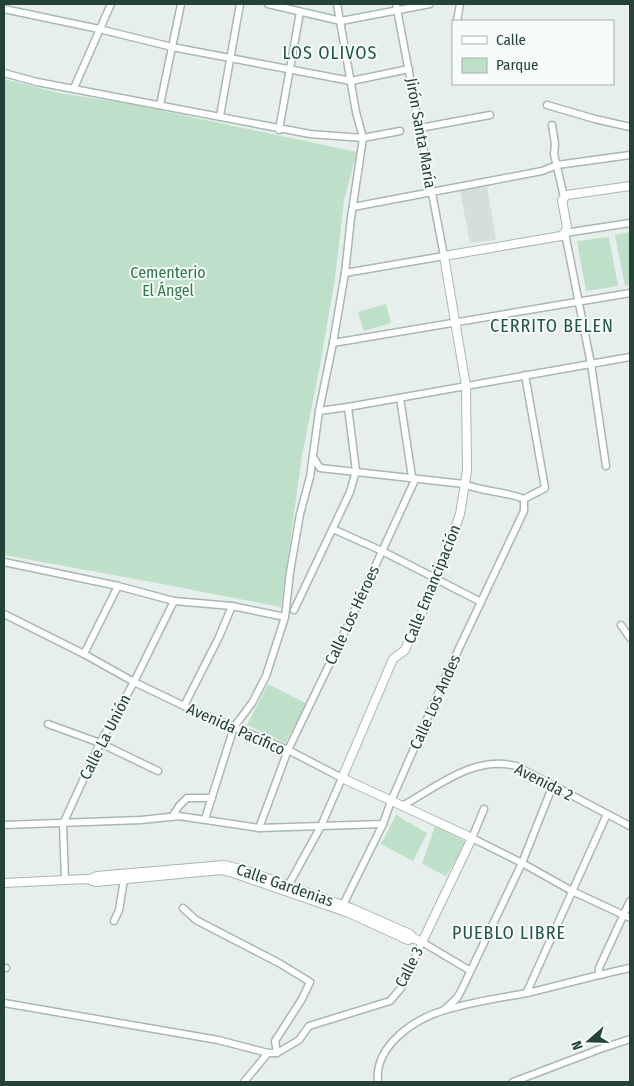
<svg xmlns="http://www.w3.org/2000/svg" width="634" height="1086" font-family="'Fira Sans Condensed',sans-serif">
  <rect width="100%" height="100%" fill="#e6efeb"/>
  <!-- built -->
  <path fill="#d4dfda" d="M 487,186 L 496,240 L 470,243 L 460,190 Z"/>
  <!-- green -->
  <g fill="#bfe0c8">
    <path d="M 4,79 L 59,93 L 130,104 L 357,152 L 344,200 L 335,279 L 320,365 L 302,456 L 281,607 L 157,583 L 4,555 Z"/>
    <path d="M 630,232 L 630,285 L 625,286 L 615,235 Z"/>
    <path d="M 609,237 L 618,286 L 586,291 L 577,241 Z"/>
    <path d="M 386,304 L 391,323 L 364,331 L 358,312 Z"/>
    <path d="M 268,684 L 307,704 L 285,743 L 247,725 Z"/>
    <path d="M 396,815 L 427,833 L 413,861 L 381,844 Z"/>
    <path d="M 435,826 L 467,842 L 446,876 L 422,864 Z"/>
  </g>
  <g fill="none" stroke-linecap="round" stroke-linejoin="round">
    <!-- minor casing -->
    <g stroke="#a8b8b2" stroke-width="9">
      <g id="minor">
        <path d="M 268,4 L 341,21 L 430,4"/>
        <path d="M 337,4 L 356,112 L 363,138 L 351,218 L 345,273"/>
        <path d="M 4,9 L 99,29 L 172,47 L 351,81 L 409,69"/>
        <path d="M 457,21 L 460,4"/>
        <path d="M 4,73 L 37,82 L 310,134 L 363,138 L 400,131"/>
        <path d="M 74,88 L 111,4"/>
        <path d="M 160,105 L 181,4"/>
        <path d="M 547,105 L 595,119 L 630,127"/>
        <path d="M 220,116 L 240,4"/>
        <path d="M 552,125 L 555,144 L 554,154 L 564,197"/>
        <path d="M 420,128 L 490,115"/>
        <path d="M 279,130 L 300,12"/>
        <path d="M 353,207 L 542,171 L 557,165 L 630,155"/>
        <path d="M 333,343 L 630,293"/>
        <path d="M 319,411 L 348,407 L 630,357"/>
        <path d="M 313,457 L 320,468 L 464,484 C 483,492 505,491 524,499 L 545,488 L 525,375"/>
        <path d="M 606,466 L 591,364 L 565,233 L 630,223"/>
        <path d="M 333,529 L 382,551 L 437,579"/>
        <path d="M 4,562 L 118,586 L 174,601 L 232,606 L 285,617"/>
        <path d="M 442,582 L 481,602"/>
        <path d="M 294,610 L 350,492 L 356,471 L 348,407"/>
        <path d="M 4,614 L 84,654 L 134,682 L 184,706 L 288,750 L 342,778 L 321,826 L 288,886"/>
        <path d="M 621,625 L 630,638"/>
        <path d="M 84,654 L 118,586"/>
        <path d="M 184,706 L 219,637 L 232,606"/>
        <path d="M 48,724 L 100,743 L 158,771"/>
        <path d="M 402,806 C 437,787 473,755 516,766 L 630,826"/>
        <path d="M 484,809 L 472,838 L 522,863 L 572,891 L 630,918"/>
        <path d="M 172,817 L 179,806 L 187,798 L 212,798"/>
        <path d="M 205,819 L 234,727 L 252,703 L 266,676 L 285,617 L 290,572 L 300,514 L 310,477 L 319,411 L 333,343 L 345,273 L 444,256 L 396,4"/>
        <path d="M 4,825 L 141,820 L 179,816 L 259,828 L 383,824"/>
        <path d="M 259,828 L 288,750 L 341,640 L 414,482 L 412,477 L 400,398"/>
        <path d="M 65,880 L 63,824 L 100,743 L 134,682 L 174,601"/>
        <path d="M 343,905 L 383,824 L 391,801 L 445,678 L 524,511 L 524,499"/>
        <path d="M 183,908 L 196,920 L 279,963 L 310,982 L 302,999 L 275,1041 L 277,1053"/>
        <path d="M 114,921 L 119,910 L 124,880"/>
        <path d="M 4,968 L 6,968"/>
        <path d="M 599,975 L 599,968 L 630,901"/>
        <path d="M 527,992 L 607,814"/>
        <path d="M 4,1003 L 218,1040 L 268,1053 L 277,1053 L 299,1040 L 309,1026 L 390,1001 L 401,988 L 422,942 L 469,970"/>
        <path d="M 444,1010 L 457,998 L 461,991 L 522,863 L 553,785"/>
        <path d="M 244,1082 L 268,1053"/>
        <path d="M 378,1082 C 374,1046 414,1019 445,1010 C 471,1002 499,998 527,993 C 561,985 596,975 630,968"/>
        <path d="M 513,1082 L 600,1049 L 630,1039"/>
      </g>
    </g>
    <!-- tertiary casing -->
    <g stroke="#a8b8b2" stroke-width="10">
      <g id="tertiary">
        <path d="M 90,879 L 97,876 L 224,865 L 241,869 L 351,908 L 410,934 L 413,938 L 422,942 L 472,838 L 342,778 L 393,659 L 405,650 L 437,579 L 460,514 L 467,471 L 466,386 L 444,256 L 561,236 L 565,233 L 567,227 L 562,200 L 567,195 L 630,186"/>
        <path d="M 4,883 L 86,879 L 96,882 L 221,870 L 230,872 L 349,913 L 408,940 L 413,938"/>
      </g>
    </g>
    <!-- minor -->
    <use href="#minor" stroke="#fff" stroke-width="6"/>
    <!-- tertiary -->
    <use href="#tertiary" stroke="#fff" stroke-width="8"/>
  </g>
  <g text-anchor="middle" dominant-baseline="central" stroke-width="4" stroke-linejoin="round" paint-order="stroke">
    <!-- street labels -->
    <g font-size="16" fill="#24423a" stroke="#f7fbf9">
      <text transform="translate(421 133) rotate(80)">Jirón Santa María</text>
      <text transform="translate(432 584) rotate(-68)">Calle Emancipación</text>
      <text transform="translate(352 615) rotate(-65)">Calle Los Héroes</text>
      <text transform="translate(435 702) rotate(-66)">Calle Los Andes</text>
      <text transform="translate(236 729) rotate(24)">Avenida Pacífico</text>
      <text transform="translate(105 737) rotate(-63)">Calle La Unión</text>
      <text transform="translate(544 782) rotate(27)">Avenida 2</text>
      <text transform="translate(285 885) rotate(19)">Calle Gardenias</text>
      <text transform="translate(409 967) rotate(-63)">Calle 3</text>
    </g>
    <!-- park labels -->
    <g font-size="16" fill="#2d7a4b" stroke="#f7fbf9">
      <text x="168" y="272">Cementerio<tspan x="168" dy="18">El Ángel</tspan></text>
    </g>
    <!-- neighbourhood labels -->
    <g font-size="18" letter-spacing="1" fill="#1f5548" stroke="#f7fbf9">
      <text x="330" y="53">LOS OLIVOS</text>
      <text x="552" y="326">CERRITO BELEN</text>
      <text x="509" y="933">PUEBLO LIBRE</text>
    </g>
  </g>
  <!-- border -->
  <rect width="634" height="1086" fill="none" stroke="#24423a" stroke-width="10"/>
  <!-- legend -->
  <rect x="452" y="20" width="162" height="65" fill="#f7fbf9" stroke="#a3b1ad"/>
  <rect x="462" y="36" width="25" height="8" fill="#ffffff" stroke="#a3b1ad"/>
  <text x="496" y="45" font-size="15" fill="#24423a">Calle</text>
  <rect x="462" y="58" width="25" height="15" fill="#bfe0c8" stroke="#a3b1ad"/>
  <text x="496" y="70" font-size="15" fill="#24423a">Parque</text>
  <!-- north arrow -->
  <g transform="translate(589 1041) rotate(250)" stroke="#f7fbf9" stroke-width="4" paint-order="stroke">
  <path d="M0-4L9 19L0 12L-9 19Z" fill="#24423a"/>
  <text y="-8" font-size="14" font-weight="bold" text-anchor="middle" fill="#24423a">N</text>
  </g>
</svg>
